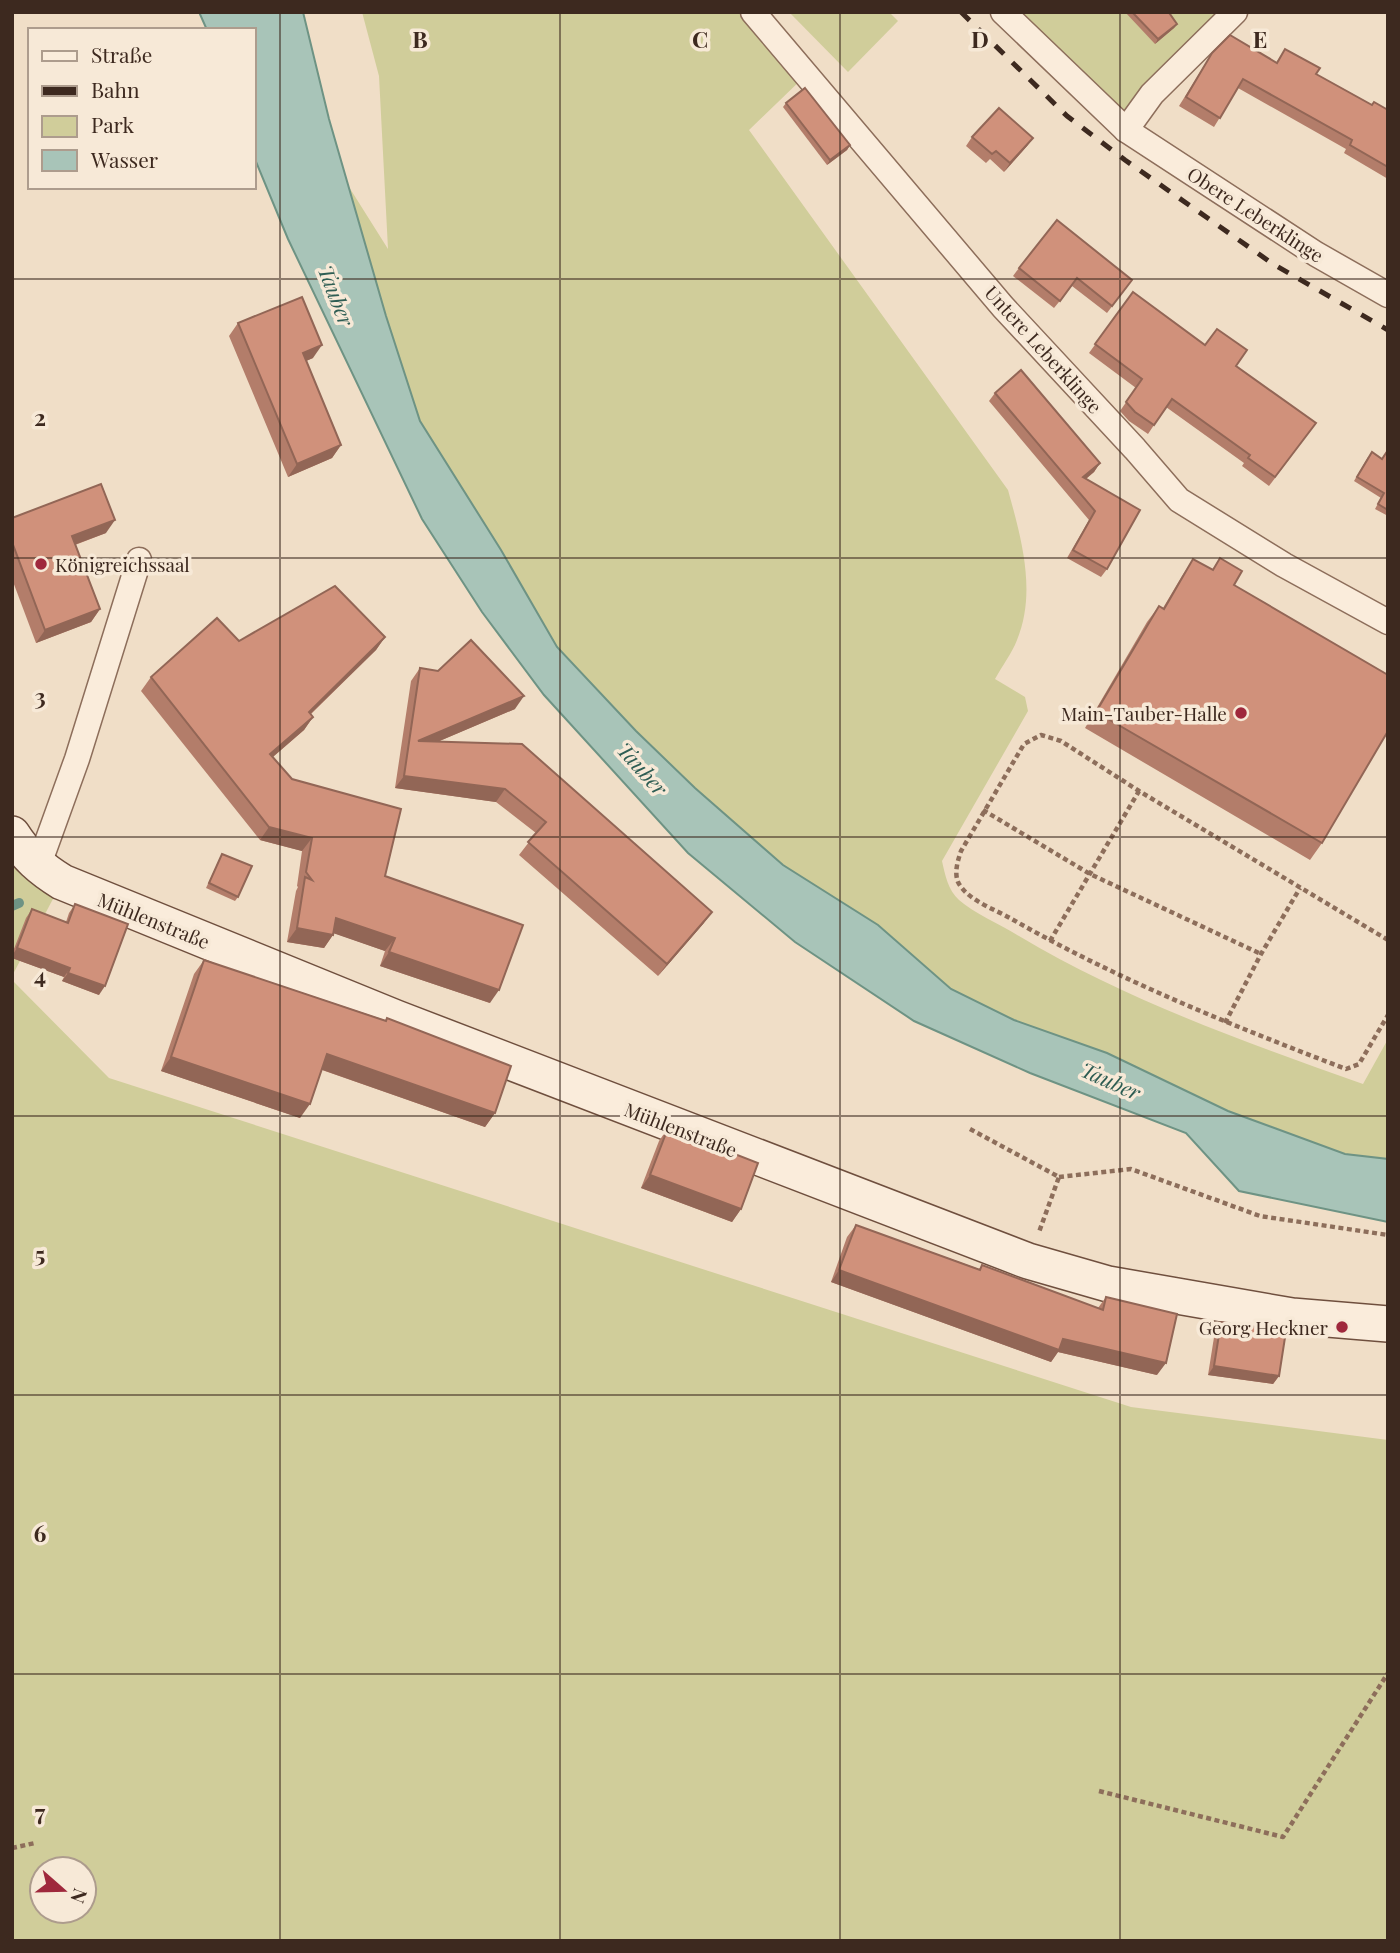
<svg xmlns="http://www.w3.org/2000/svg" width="1400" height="1953" font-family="'Playfair Display',serif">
  <rect width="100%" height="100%" fill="#f0dec7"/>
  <!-- green -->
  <g fill="#d0cd9a" fill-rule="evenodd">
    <path d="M 362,12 L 753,12 L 806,75 L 749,130 L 1008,490 C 1021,537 1037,592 1017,640 C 1012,653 1002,666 995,679 L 1025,697 L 1028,711 L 942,861 C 945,875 948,890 959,900 C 974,913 1001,925 1019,936 C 1126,1000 1245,1042 1363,1084 L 1388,1039 L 1388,1159 L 1345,1154 L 1228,1111 L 1107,1053 L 1014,1020 L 951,989 L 878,925 L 783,865 L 695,788 L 636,731 L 557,647 L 501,550 L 420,421 L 386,316 L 349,187 L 388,249 L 379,76 Z"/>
    <path d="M 789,12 L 889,12 L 898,21 L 848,72 Z"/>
    <path d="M 1005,12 L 1228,12 L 1126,130 Z"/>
    <path d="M 12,834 L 62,882 L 12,976 Z"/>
    <path d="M 12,980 L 109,1078 L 1131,1407 L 1388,1440 L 1388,1941 L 12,1941 ZM 42,1869 L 84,1869 L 84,1911 L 42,1911 Z"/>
  </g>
  <!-- water -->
  <path fill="#a8c4b8" stroke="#6e9384" stroke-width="2" d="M 199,12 L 303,12 L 329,119 L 386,316 L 420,421 L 501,550 L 557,647 L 636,731 L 695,788 L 783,865 L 878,925 L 951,989 L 1014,1020 L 1107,1053 L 1228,1111 L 1345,1154 L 1388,1159 L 1388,1222 L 1239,1191 L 1186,1133 L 1030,1073 L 914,1021 L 795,942 L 688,853 L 544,695 L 482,612 L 422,519 L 288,239 L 254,157 L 254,30 L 207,30 Z"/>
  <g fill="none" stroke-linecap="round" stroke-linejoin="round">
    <!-- stream -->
    <path stroke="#6e9384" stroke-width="10" d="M 12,906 L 19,903"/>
    <!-- street casing -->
    <g stroke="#8d6e5b" stroke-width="27">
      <g id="street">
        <path d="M 753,12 L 1003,307 L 1135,449 L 1179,500 L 1284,565 L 1388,622"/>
        <path d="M 1003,12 L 1126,130 L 1316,254 L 1388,295"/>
        <path d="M 1126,130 L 1152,94 L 1235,12"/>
        <path d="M 38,867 L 77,759 L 139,560"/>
      </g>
    </g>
    <!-- secondary casing -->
    <g stroke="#6f4f3e" stroke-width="38">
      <path id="secondary" d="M 12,834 C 26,856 41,869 62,882 L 396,1018 L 1028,1261 L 1108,1284 L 1292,1316 L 1388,1324"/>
    </g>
    <!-- path -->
    <g stroke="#8d6e5b" stroke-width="4.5" stroke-dasharray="5 3.5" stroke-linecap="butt">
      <path d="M 983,810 L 1090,874 L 1261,954"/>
      <path d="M 1388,940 L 1139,791 L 1061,741 L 1041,735 L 1024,744 L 961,851 C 958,860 954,872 958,882 C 967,900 994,909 1010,918 C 1116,979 1231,1025 1346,1069 L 1359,1064 L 1388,1015"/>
      <path d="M 1050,941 L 1139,791"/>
      <path d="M 1225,1023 L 1261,954 L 1300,888"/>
      <path d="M 970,1129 L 1059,1177 L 1039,1232"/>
      <path d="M 1059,1177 L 1131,1169 L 1260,1216 L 1388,1235"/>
      <path d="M 1099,1791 L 1283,1837 L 1388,1673"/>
      <path d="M 12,1848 L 35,1843"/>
    </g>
    <!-- street -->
    <use href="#street" stroke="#faecdb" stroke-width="24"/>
    <!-- secondary -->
    <use href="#secondary" stroke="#faecdb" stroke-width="35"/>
    <!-- rail -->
    <path stroke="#3d291f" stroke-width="5" stroke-dasharray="12 12" stroke-linecap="butt" d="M 961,12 L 1067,116 L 1125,160 L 1273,264 L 1388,330"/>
  </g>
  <!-- wall -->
  <g fill="#b37d6a">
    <path d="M 1125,12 L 1173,12 L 1170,15 L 1177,24 L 1174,28 L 1155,44 Z"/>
    <path d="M 1285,49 L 1316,74 L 1372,105 L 1388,110 L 1388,179 L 1344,153 L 1346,149 L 1238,88 L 1214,127 L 1179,106 L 1212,53 L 1276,63 Z"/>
    <path d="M 786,103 L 850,145 L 847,150 L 827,165 L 783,107 Z"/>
    <path d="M 972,137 L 1033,138 L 1027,146 L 1004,172 L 990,159 L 986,163 L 966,146 Z"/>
    <path d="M 1019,268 L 1132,280 L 1107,313 L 1072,286 L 1054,308 L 1013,276 Z"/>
    <path d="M 1133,292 L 1205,345 L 1316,423 L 1269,486 L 1242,466 L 1244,463 L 1166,407 L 1148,434 L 1129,421 L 1120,411 L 1136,388 L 1089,353 Z"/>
    <path d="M 238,323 L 313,358 L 306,361 L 341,445 L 332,458 L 288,477 L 229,336 Z"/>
    <path d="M 995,393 L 1100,463 L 1094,472 L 1086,479 L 1140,510 L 1107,569 L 1101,577 L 1067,558 L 1089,520 L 989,401 Z"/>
    <path d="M 1388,449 L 1388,516 L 1375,509 L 1381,498 L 1354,481 L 1368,457 L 1382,459 Z"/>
    <path d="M 12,518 L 106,533 L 75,545 L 100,609 L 91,622 L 36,643 L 12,579 Z"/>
    <path d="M 1220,558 L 1234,585 L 1322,843 L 1310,860 L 1085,728 L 1147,622 L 1159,606 L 1163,608 L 1182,576 L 1193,559 L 1212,570 Z"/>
    <path d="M 385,637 L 376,650 L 311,714 L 313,717 L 304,730 L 273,757 L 292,779 L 385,876 L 490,1003 L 380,966 L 385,951 L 334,933 L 324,948 L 287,942 L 296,891 L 298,887 L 297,886 L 302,851 L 260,840 L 141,691 L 151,677 L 239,641 Z"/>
    <path d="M 420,668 L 515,709 L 437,742 L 712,912 L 703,924 L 658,976 L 519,855 L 536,833 L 496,802 L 395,788 L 411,681 Z"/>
    <path d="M 222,854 L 238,897 L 235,901 L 206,888 Z"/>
    <path d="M 75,904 L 99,995 L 62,981 L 64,977 L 12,958 L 12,954 L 26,918 L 32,909 L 66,922 L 69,913 Z"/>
    <path d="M 204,960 L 385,1020 L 387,1018 L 495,1113 L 485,1127 L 322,1070 L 300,1118 L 161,1071 L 194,974 Z"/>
    <path d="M 668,1128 L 741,1209 L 732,1222 L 641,1188 L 659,1141 Z"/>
    <path d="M 856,1225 L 979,1269 L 982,1265 L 1098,1308 L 1106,1297 L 1157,1375 L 1058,1352 L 1051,1362 L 831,1282 L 847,1237 Z"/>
    <path d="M 1221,1322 L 1279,1376 L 1273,1384 L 1208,1375 L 1215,1331 Z"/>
  </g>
  <!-- shaded-wall -->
  <g fill="#926656">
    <path d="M 1177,24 L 1174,28 L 1155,44 L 1158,39 Z"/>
    <path d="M 1033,138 L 1027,146 L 1004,172 L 1010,163 Z"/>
    <path d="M 850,145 L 847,150 L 827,165 L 830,160 Z"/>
    <path d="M 322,345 L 313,358 L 294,366 L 303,353 Z"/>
    <path d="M 341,445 L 332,458 L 288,477 L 297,464 Z"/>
    <path d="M 1100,463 L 1094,472 L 1077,486 L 1083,477 Z"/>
    <path d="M 115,520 L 106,533 L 63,549 L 72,536 Z"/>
    <path d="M 100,609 L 91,622 L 36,643 L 45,630 Z"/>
    <path d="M 385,637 L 376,650 L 299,725 L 309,712 Z"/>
    <path d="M 524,696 L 515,709 L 409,754 L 418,741 Z"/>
    <path d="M 313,717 L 304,730 L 261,767 L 270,754 Z"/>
    <path d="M 404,776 L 505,789 L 496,802 L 395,788 Z"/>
    <path d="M 269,827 L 312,838 L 302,851 L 260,840 Z"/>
    <path d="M 712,912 L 703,924 L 658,976 L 667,964 Z"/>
    <path d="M 336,918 L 395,938 L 385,951 L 327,931 Z"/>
    <path d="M 297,928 L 333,935 L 324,948 L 287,942 Z"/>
    <path d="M 17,948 L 70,968 L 64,977 L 12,958 L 12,956 Z"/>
    <path d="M 389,952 L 499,990 L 490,1003 L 380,966 Z"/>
    <path d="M 68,973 L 105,986 L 99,995 L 62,981 Z"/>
    <path d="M 327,1054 L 495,1113 L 485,1127 L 317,1068 Z"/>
    <path d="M 171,1057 L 310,1104 L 300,1118 L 161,1071 Z"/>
    <path d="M 650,1175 L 741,1209 L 732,1222 L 641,1188 Z"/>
    <path d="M 839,1270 L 1063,1339 L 1166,1363 L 1157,1375 L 1058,1352 L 1051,1362 L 831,1282 Z"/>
    <path d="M 1214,1366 L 1279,1376 L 1273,1384 L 1208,1375 Z"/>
  </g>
  <!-- building -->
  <g fill="#d0917b" stroke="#926656" stroke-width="2">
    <path d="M 1132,12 L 1172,12 L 1170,14 L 1177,24 L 1158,39 Z"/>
    <path d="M 1230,35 L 1277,63 L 1285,49 L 1320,68 L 1316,74 L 1372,105 L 1374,102 L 1388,110 L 1388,167 L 1350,145 L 1352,140 L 1243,79 L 1220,118 L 1186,97 L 1212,53 Z"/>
    <path d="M 805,88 L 850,145 L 830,160 L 786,103 Z"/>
    <path d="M 999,108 L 1033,138 L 1010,163 L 996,151 L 992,154 L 972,137 Z"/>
    <path d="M 1057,220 L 1132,280 L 1112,306 L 1077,278 L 1060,301 L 1019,268 Z"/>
    <path d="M 1133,292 L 1205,345 L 1217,329 L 1247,350 L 1236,366 L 1316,423 L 1275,477 L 1248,458 L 1250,455 L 1172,399 L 1154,425 L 1135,412 L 1126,402 L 1142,379 L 1095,344 Z"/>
    <path d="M 302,297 L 322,345 L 303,353 L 341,445 L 297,464 L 238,323 Z"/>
    <path d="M 1021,370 L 1100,463 L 1083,477 L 1140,510 L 1107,569 L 1073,550 L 1095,511 L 995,393 Z"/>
    <path d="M 1388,450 L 1388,510 L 1378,504 L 1384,493 L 1357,477 L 1372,452 L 1382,459 Z"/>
    <path d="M 101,484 L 115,520 L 72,536 L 100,609 L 45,630 L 12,542 L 12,518 Z"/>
    <path d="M 1220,558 L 1242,571 L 1234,585 L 1388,675 L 1388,731 L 1322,843 L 1096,712 L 1159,606 L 1164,609 L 1193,559 L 1213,570 Z"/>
    <path d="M 335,586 L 385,637 L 309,712 L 313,717 L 270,754 L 292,779 L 401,809 L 385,876 L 523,925 L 499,990 L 389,952 L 395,938 L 336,918 L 333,935 L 297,928 L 305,877 L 312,880 L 306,872 L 312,838 L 269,827 L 151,677 L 217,618 L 239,641 Z"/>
    <path d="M 471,640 L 524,696 L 418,741 L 522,744 L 712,912 L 667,964 L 528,842 L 546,822 L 505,789 L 404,776 L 420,668 L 438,671 Z"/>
    <path d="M 222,854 L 252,866 L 238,897 L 209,883 Z"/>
    <path d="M 75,904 L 128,924 L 105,986 L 68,973 L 70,968 L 17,948 L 32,909 L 68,923 Z"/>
    <path d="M 204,960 L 386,1021 L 387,1018 L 511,1066 L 495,1113 L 327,1054 L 310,1104 L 171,1057 Z"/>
    <path d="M 668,1128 L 758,1163 L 741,1209 L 650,1175 Z"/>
    <path d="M 856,1225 L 980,1270 L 982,1265 L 1103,1310 L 1106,1297 L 1177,1314 L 1166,1363 L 1063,1339 L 1059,1350 L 839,1270 Z"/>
    <path d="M 1221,1322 L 1286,1331 L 1279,1376 L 1214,1366 Z"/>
  </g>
  <!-- grid -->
  <path fill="none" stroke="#3d291f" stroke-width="2" stroke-opacity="0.55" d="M 280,12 L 280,1941M 560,12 L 560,1941M 840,12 L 840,1941M 1120,12 L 1120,1941M 12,279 L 1388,279M 12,558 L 1388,558M 12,837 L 1388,837M 12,1116 L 1388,1116M 12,1395 L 1388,1395M 12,1674 L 1388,1674"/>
  <!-- markers -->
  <g fill="#9f283c" stroke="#f7e9d7" stroke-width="2.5">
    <circle cx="41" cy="564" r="7"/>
    <circle cx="1241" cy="713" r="7"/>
    <circle cx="1342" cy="1327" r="7"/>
  </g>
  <g text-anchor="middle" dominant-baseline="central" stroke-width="7" stroke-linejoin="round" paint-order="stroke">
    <!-- street labels -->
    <g font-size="19" fill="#3d291f" stroke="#f7e9d7">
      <text transform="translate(1256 214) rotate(33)">Obere Leberklinge</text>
      <text transform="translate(1044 349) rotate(48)">Untere Leberklinge</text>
      <text transform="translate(154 920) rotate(22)">Mühlenstraße</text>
      <text transform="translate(681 1129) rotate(21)">Mühlenstraße</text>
    </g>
    <!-- poi labels -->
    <g font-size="19" fill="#3d291f" stroke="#f7e9d7" text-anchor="end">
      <text x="55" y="564" text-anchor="start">Königreichssaal</text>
      <text x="1227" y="713">Main-Tauber-Halle</text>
      <text x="1328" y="1327">Georg Heckner</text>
    </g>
    <!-- water labels -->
    <g font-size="21" font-style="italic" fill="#2e5d53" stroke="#f7e9d7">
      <text transform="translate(337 295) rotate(69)">Tauber</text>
      <text transform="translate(643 768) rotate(48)">Tauber</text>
      <text transform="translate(1111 1080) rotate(24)">Tauber</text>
    </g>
  </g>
  <g font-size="23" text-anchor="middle" font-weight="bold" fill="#3d291f" stroke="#f7e9d7" stroke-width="7" stroke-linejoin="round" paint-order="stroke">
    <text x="420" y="48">B</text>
    <text x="700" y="48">C</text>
    <text x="980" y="48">D</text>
    <text x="1260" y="48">E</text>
    <text x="40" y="426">2</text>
    <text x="40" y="705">3</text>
    <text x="40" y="984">4</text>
    <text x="40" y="1263">5</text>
    <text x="40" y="1542">6</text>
    <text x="40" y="1821">7</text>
  </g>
  <!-- border -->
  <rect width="1400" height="1953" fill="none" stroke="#3d291f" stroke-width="28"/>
  <!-- legend -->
  <rect x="28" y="28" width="228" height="161" fill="#f7e9d7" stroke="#ad9c8d" stroke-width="2"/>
  <rect x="42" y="51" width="35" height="10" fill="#faecdb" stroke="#ad9c8d" stroke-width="2"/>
  <text x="91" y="63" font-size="21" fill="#3d291f">Straße</text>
  <rect x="42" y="86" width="35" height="10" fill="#3d291f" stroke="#ad9c8d" stroke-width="2"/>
  <text x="91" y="98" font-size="21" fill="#3d291f">Bahn</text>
  <rect x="42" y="116" width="35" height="21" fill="#d0cd9a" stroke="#ad9c8d" stroke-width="2"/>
  <text x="91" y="133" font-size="21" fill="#3d291f">Park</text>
  <rect x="42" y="150" width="35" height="21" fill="#a8c4b8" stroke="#ad9c8d" stroke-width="2"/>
  <text x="91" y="168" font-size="21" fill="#3d291f">Wasser</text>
  <!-- north arrow -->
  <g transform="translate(63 1890) rotate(110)"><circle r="33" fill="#f7e9d7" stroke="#ad9c8d" stroke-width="2"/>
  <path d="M0-5L12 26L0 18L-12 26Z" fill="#9f283c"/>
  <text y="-10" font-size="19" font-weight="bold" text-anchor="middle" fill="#3d291f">N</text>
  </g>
</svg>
